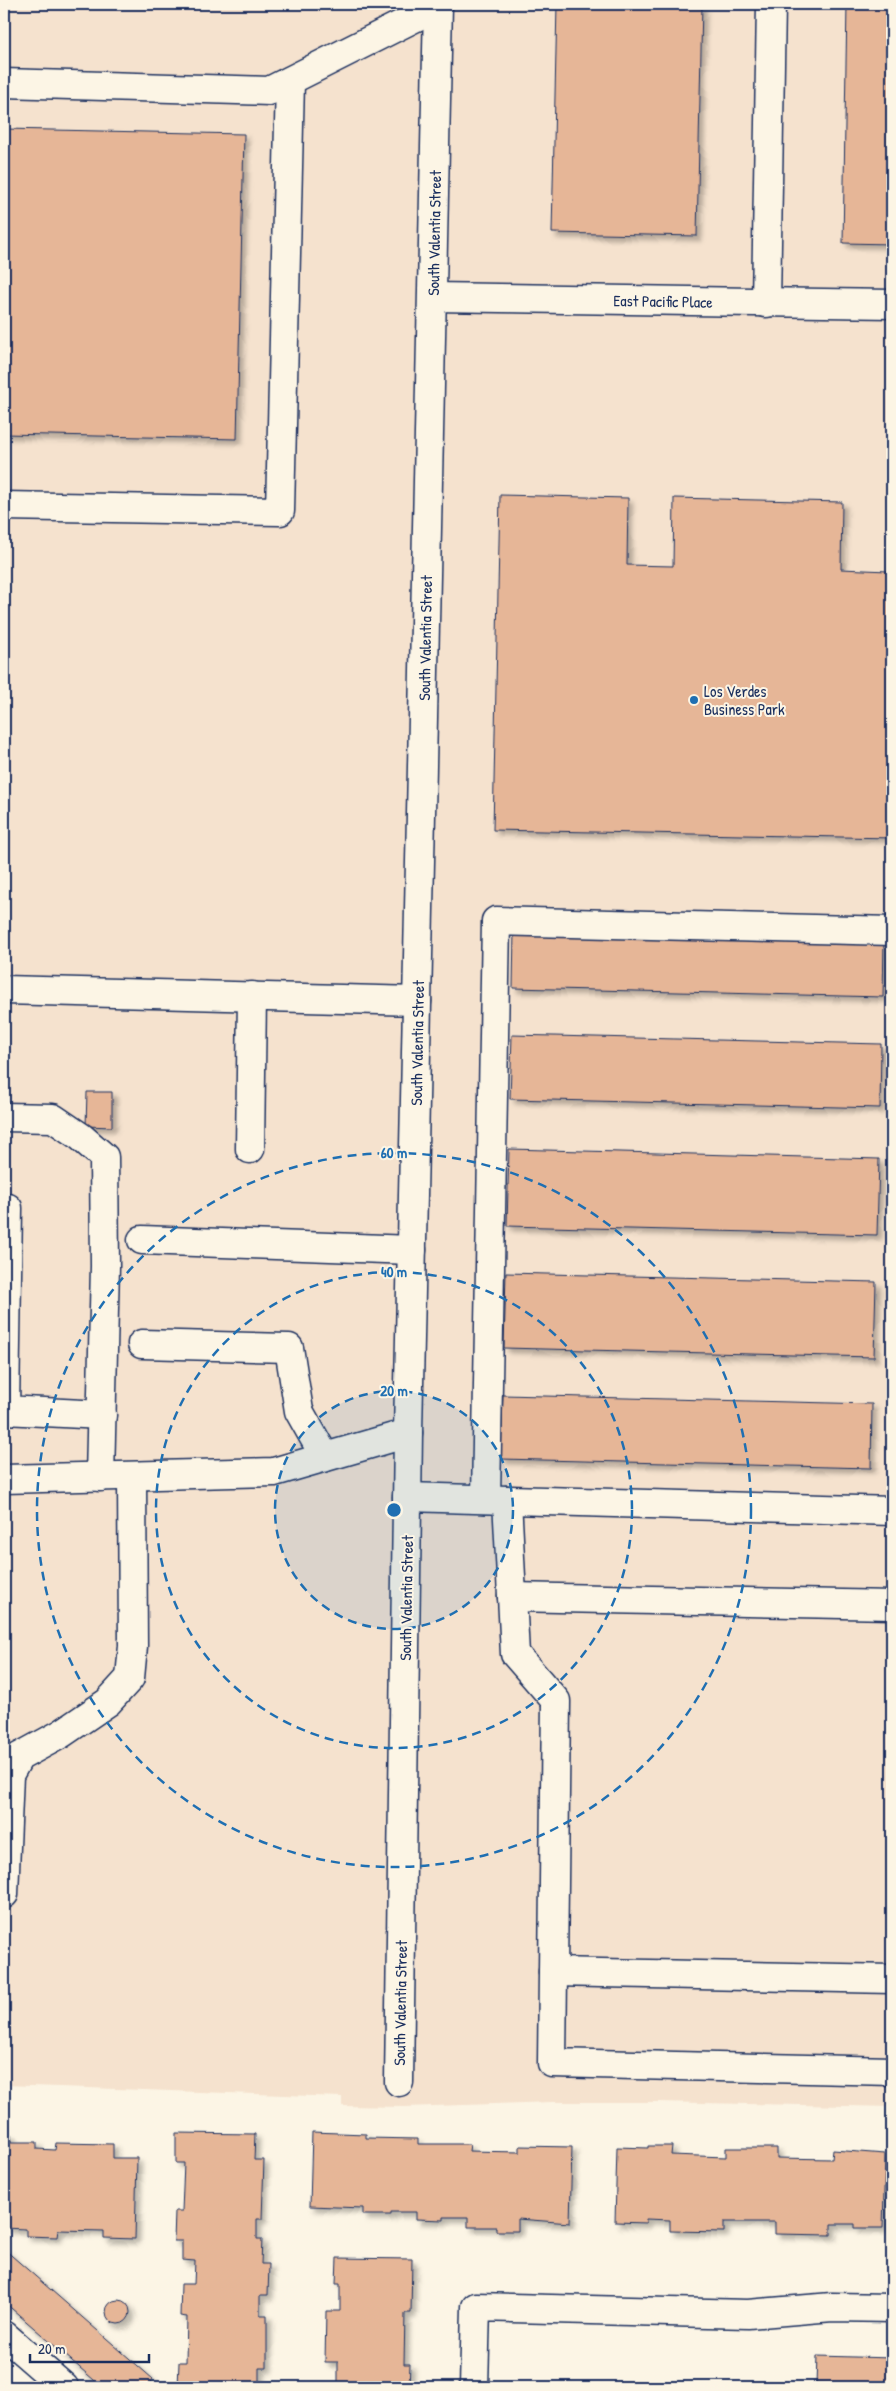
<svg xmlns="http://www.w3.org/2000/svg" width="896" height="2391" font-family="'Patrick Hand',sans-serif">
  <defs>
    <filter id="shadow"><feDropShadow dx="4.5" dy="4.5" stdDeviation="2.5" flood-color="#0004"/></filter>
  </defs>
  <rect width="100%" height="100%" fill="#fcf5e5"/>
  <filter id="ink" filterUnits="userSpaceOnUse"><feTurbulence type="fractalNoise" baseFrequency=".02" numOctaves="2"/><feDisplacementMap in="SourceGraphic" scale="10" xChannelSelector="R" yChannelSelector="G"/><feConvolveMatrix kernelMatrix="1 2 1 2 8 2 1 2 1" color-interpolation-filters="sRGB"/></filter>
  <g filter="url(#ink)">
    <!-- built -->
    <path fill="#f5e2ce" d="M 4,4 L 892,4 L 892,2107 L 657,2102 L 552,2102 L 404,2107 L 342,2106 L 342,2097 L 4,2085 Z"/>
    <!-- building -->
    <g fill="#e6b697" stroke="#1b2f5e" filter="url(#shadow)">
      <path d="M 557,4 L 702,4 L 697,236 L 552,233 Z"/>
      <path d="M 847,4 L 892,4 L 892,244 L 843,243 Z"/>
      <path d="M 4,129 L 244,134 L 237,439 L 4,434 Z"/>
      <path d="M 500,495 L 628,498 L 627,565 L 673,566 L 674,498 L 842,502 L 841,569 L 888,571 L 889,503 L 892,503 L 892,838 L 493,830 Z"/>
      <path d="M 514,930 L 884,939 L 883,997 L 513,988 Z"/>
      <path d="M 512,1035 L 881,1044 L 880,1108 L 510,1099 Z"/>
      <path d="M 87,1092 L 112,1092 L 112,1127 L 86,1126 Z"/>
      <path d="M 509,1149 L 879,1159 L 877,1235 L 507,1226 Z"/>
      <path d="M 506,1273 L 876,1282 L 874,1357 L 504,1348 Z"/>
      <path d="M 503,1395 L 872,1404 L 871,1468 L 501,1459 Z"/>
      <path d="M 312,2132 L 366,2134 L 366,2138 L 418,2139 L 418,2144 L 470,2144 L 469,2151 L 520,2152 L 520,2146 L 572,2147 L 570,2223 L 518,2219 L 518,2231 L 496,2231 L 496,2227 L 468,2227 L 468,2217 L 443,2217 L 443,2220 L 416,2219 L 416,2212 L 391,2212 L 391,2215 L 363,2215 L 363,2208 L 310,2206 Z"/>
      <path d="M 176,2133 L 255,2134 L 254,2160 L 264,2160 L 262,2219 L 257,2219 L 257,2239 L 262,2239 L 261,2264 L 269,2264 L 268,2295 L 260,2295 L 260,2315 L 267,2315 L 267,2368 L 259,2368 L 259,2387 L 178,2387 L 179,2362 L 186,2362 L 187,2317 L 180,2316 L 181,2284 L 194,2284 L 195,2261 L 182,2260 L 182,2241 L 174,2241 L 175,2211 L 182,2211 L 184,2163 L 176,2163 Z"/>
      <path d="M 4,2134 L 11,2134 L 11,2142 L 37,2142 L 37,2149 L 55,2150 L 56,2143 L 113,2144 L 113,2158 L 137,2158 L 135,2239 L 104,2238 L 104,2231 L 58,2230 L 57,2237 L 26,2236 L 26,2229 L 4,2228 Z"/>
      <path d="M 648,2146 L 672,2146 L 671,2155 L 726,2157 L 726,2148 L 777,2148 L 777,2158 L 832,2159 L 833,2150 L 885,2154 L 883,2228 L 855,2228 L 855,2224 L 831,2224 L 831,2235 L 775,2234 L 775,2222 L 724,2222 L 724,2232 L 670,2231 L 670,2220 L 646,2219 L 646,2223 L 615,2222 L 617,2147 L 648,2148 Z"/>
      <path d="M 4,2249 L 153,2379 L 145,2387 L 102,2387 L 4,2302 Z"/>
      <path d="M 337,2258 L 412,2259 L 411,2313 L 405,2313 L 404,2364 L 410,2364 L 409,2387 L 338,2387 L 338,2362 L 325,2362 L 326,2311 L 340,2311 L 340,2284 L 336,2284 Z"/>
      <circle cx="118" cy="2312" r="12"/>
      <path d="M 817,2356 L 892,2358 L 891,2387 L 820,2387 L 820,2385 L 816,2385 Z"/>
    </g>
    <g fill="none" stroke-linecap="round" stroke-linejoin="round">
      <!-- minor casing -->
      <g stroke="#1b2f5e" stroke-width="31">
        <g id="minor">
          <path d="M 4,83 L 269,91 L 438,6"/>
          <path d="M 433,297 L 892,304"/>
          <path d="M 766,303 L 771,4"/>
          <path d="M 4,506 L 280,511 L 290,81"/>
          <path d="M 4,990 L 417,1001"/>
          <path d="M 4,1117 L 53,1118 L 81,1137 L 104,1157 L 105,1266 L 100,1477"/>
          <path d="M 250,1149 L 252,996"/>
          <path d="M 8,1208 L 5,1410 L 102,1415"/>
          <path d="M 142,1240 L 412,1250"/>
          <path d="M 142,1344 L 289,1348 L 299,1411 L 325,1457"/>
          <path d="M 4,1479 L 274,1472 L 408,1433"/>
          <path d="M 407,1497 L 892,1511"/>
          <path d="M 486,1499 L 496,921 L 892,931"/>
          <path d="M 507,1500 L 515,1654 L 556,1701 L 552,2063 L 892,2071"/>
          <path d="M 512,1597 L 892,1605"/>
          <path d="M 4,1894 L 9,1775 L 19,1757 L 61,1734 L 108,1702 L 130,1678 L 133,1646 L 132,1477"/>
          <path d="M 553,1972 L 892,1979"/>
          <path d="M 399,2082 L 408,1433 L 438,4"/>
          <path d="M 4,2335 L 64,2387"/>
          <path d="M 474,2387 L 476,2307 L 748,2314 L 832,2307 L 892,2308"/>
        </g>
      </g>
      <!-- minor -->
      <use href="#minor" stroke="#fcf5e5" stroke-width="28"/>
    </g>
  </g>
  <!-- distance rings -->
  <circle cx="394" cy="1510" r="119" fill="#1f6fb2" fill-opacity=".12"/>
  <g fill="none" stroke="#1f6fb2" stroke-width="2.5" stroke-dasharray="9 6">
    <circle cx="394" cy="1510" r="119"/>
    <circle cx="394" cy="1510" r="238"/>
    <circle cx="394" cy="1510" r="357"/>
  </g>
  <!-- markers -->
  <circle fill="#1f6fb2" stroke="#fcf5e5" stroke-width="2" cx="694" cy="700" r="5"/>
  <g text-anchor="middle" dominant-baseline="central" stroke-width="4" stroke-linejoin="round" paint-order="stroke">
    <!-- street labels -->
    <g font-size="16" fill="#1b2f5e" stroke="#fcf5e5">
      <text transform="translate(434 233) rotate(-89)">South Valentia Street</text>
      <text transform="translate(663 301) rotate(1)">East Pacific Place</text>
      <text transform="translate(425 638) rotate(-89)">South Valentia Street</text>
      <text transform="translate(417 1043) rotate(-89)">South Valentia Street</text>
      <text transform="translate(406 1598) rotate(-89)">South Valentia Street</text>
      <text transform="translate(400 2003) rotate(-89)">South Valentia Street</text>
    </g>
    <!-- poi labels -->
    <g font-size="16" fill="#1b2f5e" stroke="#fcf5e5" text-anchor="start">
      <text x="704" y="691">Los Verdes<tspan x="704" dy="18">Business Park</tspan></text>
    </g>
  </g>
  <circle cx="394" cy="1510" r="8" fill="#1f6fb2" stroke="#fcf5e5" stroke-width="2.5"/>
  <g font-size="15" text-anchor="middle" font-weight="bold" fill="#1f6fb2" stroke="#fcf5e5" stroke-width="4" stroke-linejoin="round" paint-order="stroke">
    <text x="394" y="1158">60 m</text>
    <text x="394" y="1277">40 m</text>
    <text x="394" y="1396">20 m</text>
  </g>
  <!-- margin -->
  <rect width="896" height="2391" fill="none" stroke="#fcf5e5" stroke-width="20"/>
  <rect x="10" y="10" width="876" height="2371" fill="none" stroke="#1b2f5e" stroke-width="2" filter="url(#ink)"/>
  <!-- scale -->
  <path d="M30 2354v8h119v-8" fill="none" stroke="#1b2f5e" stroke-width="2.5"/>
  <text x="38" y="2354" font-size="15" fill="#1b2f5e" stroke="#fcf5e5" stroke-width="4" paint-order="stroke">20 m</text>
</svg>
